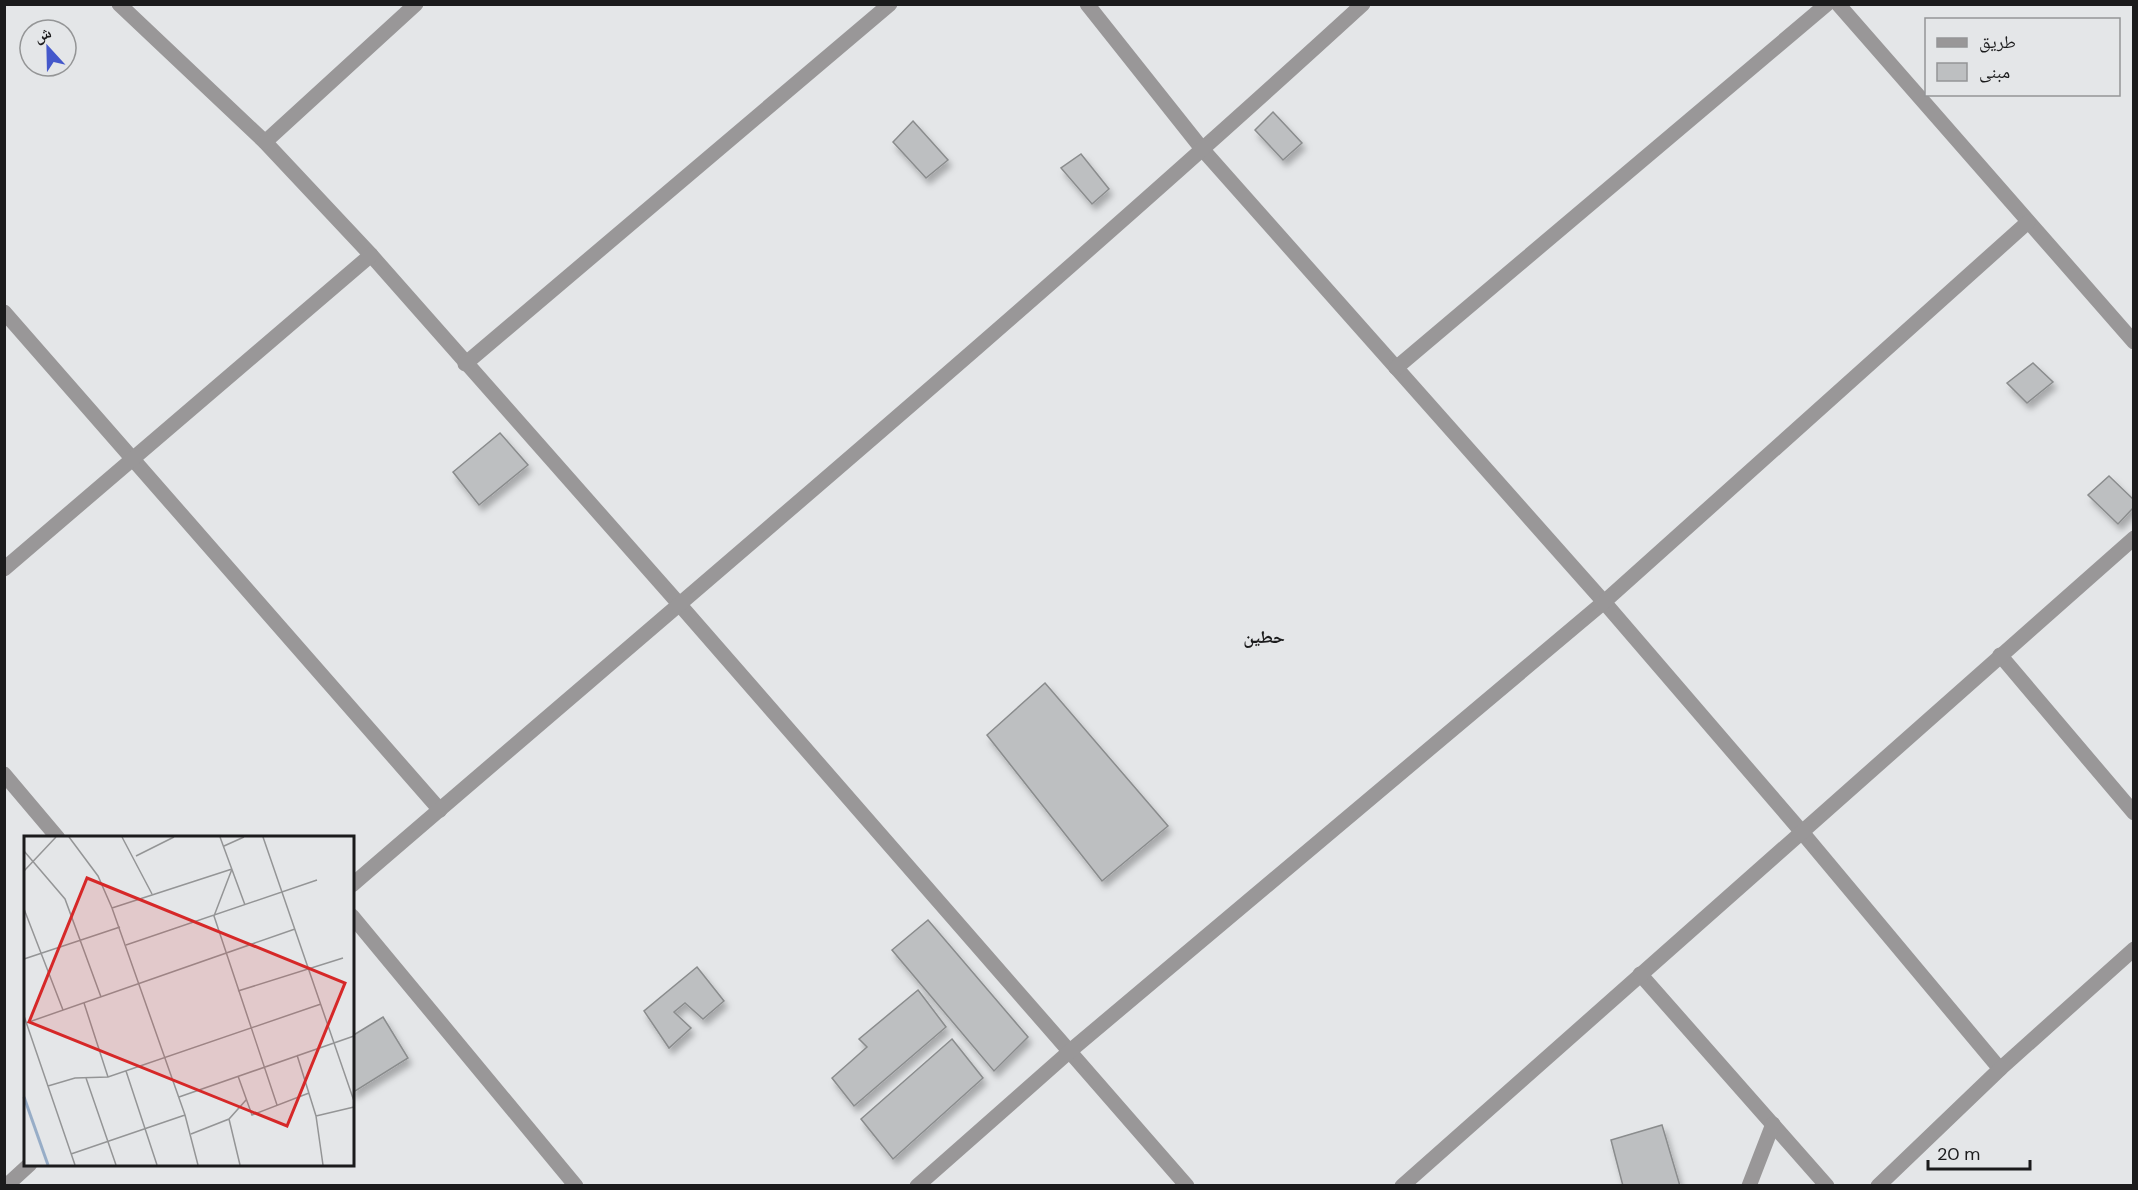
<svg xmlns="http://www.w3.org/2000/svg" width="2138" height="1190" font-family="'DM Sans','Noto Naskh Arabic',sans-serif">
  <defs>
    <filter id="shadow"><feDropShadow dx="3.5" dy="6" stdDeviation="3" flood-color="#0004"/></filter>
  </defs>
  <rect width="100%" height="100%" fill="#e4e6e8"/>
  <!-- building -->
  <g fill="#bdbfc1" stroke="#8a8c8d" stroke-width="1.5" filter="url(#shadow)">
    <path d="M 1273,112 L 1302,143 L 1283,160 L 1255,130 Z"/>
    <path d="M 913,121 L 948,160 L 926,178 L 893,142 Z"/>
    <path d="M 1081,154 L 1109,189 L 1092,204 L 1061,168 Z"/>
    <path d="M 2033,363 L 2053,382 L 2027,403 L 2007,383 Z"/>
    <path d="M 500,433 L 528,465 L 479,505 L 453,472 Z"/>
    <path d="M 2109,476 L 2134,500 L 2134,507 L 2118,524 L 2088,495 Z"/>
    <path d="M 1045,683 L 1168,826 L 1102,881 L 987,735 Z"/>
    <path d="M 928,920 L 1028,1037 L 994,1071 L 892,950 Z"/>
    <path d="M 697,967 L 724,1001 L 703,1019 L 685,1003 L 674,1012 L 691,1028 L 669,1048 L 644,1011 Z"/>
    <path d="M 918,990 L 946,1027 L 854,1106 L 832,1078 L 867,1047 L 859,1039 Z"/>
    <path d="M 383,1017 L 408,1058 L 352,1093 L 352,1036 Z"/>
    <path d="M 952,1039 L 983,1078 L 893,1159 L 861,1119 Z"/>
    <path d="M 1662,1125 L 1680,1186 L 1623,1186 L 1611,1140 Z"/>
  </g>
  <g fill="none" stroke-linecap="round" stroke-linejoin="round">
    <!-- minor -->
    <g stroke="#999798" stroke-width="15">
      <path d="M 119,4 L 265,142 L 371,255 L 680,605 L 1187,1186"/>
      <path d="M 1087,4 L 1203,150 L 1604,602 L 1801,831 L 2000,1069"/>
      <path d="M 1838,4 L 2134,342"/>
      <path d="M 265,142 L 416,4"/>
      <path d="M 4,312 L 440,810"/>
      <path d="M 465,364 L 890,4"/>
      <path d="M 1396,368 L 1827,4"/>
      <path d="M 4,569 L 371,255"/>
      <path d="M 2000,655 L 2134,813"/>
      <path d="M 4,774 L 58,838"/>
      <path d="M 352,885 C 691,593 1033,306 1363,4"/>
      <path d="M 352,916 L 576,1186"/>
      <path d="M 1640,974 L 1827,1186"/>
      <path d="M 6,1186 L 30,1164"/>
      <path d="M 917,1186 L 1070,1051 L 1604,602 L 2028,222"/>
      <path d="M 1402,1186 L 2134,538"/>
      <path d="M 1749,1186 L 1773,1124"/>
      <path d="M 1878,1186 L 2000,1069 L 2134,949"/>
    </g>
  </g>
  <g text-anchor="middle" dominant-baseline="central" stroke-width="6" stroke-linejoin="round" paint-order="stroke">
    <!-- quarter labels -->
    <g font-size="18" font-weight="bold" fill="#1b1b1c" stroke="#e4e6e8">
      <text x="1264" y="637">حطين</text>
    </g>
  </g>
  <!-- overview -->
  <g transform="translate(24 836)">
    <rect width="330" height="330" fill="#e4e6e8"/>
    <path fill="none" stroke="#97adc7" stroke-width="3" d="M 0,261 L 24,329"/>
    <path fill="none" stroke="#949596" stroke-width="1.5" d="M 45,1 L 74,40 L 88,72 L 161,279 L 174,329M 98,1 L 128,58M 196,1 L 221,69M 239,1 L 330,265M 200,10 L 220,1M 0,15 L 41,63 L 77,161M 112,20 L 150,1M 208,33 L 190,80 L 253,269M 0,35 L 32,1M 88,72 L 208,33M 0,73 L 39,174M 102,109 L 293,44M 0,123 L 96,91M 214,155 L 319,122M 60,167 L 84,241M 0,180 L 51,329M 2,187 L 271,93M 273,219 L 292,280 L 299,329M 102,235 L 133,329M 214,240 L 228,279 L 285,257M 62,242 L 92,329M 24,250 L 51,242 L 84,241 L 297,168M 155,261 L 330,200M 292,280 L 330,271M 205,283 L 216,329M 167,298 L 205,283 L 222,264M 47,318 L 161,279"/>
    <path fill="#d62828" fill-opacity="0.15" stroke="#d62828" stroke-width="3" d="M 63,42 L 321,147 L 263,290 L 5,186 Z"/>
    <rect width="330" height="330" fill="none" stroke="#1b1b1c" stroke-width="3"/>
  </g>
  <!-- border -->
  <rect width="2138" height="1190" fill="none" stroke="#1b1b1c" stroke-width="12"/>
  <!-- legend -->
  <rect x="1925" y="18" width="195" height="78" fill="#e4e6e8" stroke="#949596" stroke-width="1.5"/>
  <rect x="1937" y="38" width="30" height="9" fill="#999798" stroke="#949596" stroke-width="1.5"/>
  <text x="1979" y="48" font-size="18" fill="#1b1b1c">طريق</text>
  <rect x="1937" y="63" width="30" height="18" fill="#bdbfc1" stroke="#949596" stroke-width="1.5"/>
  <text x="1979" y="78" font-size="18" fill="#1b1b1c">مبنى</text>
  <!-- north arrow -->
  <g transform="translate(48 48) rotate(338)"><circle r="28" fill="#e4e6e8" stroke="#949596" stroke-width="1.5"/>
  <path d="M0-4.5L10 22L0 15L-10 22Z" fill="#4458cb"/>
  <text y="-9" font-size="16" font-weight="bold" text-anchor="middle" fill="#1b1b1c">ش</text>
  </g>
  <!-- scale -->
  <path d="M1928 1160v9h102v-9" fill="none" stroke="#1b1b1c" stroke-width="3"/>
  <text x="1937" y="1160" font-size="18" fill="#1b1b1c" stroke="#e4e6e8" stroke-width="4.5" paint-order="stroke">20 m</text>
</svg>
